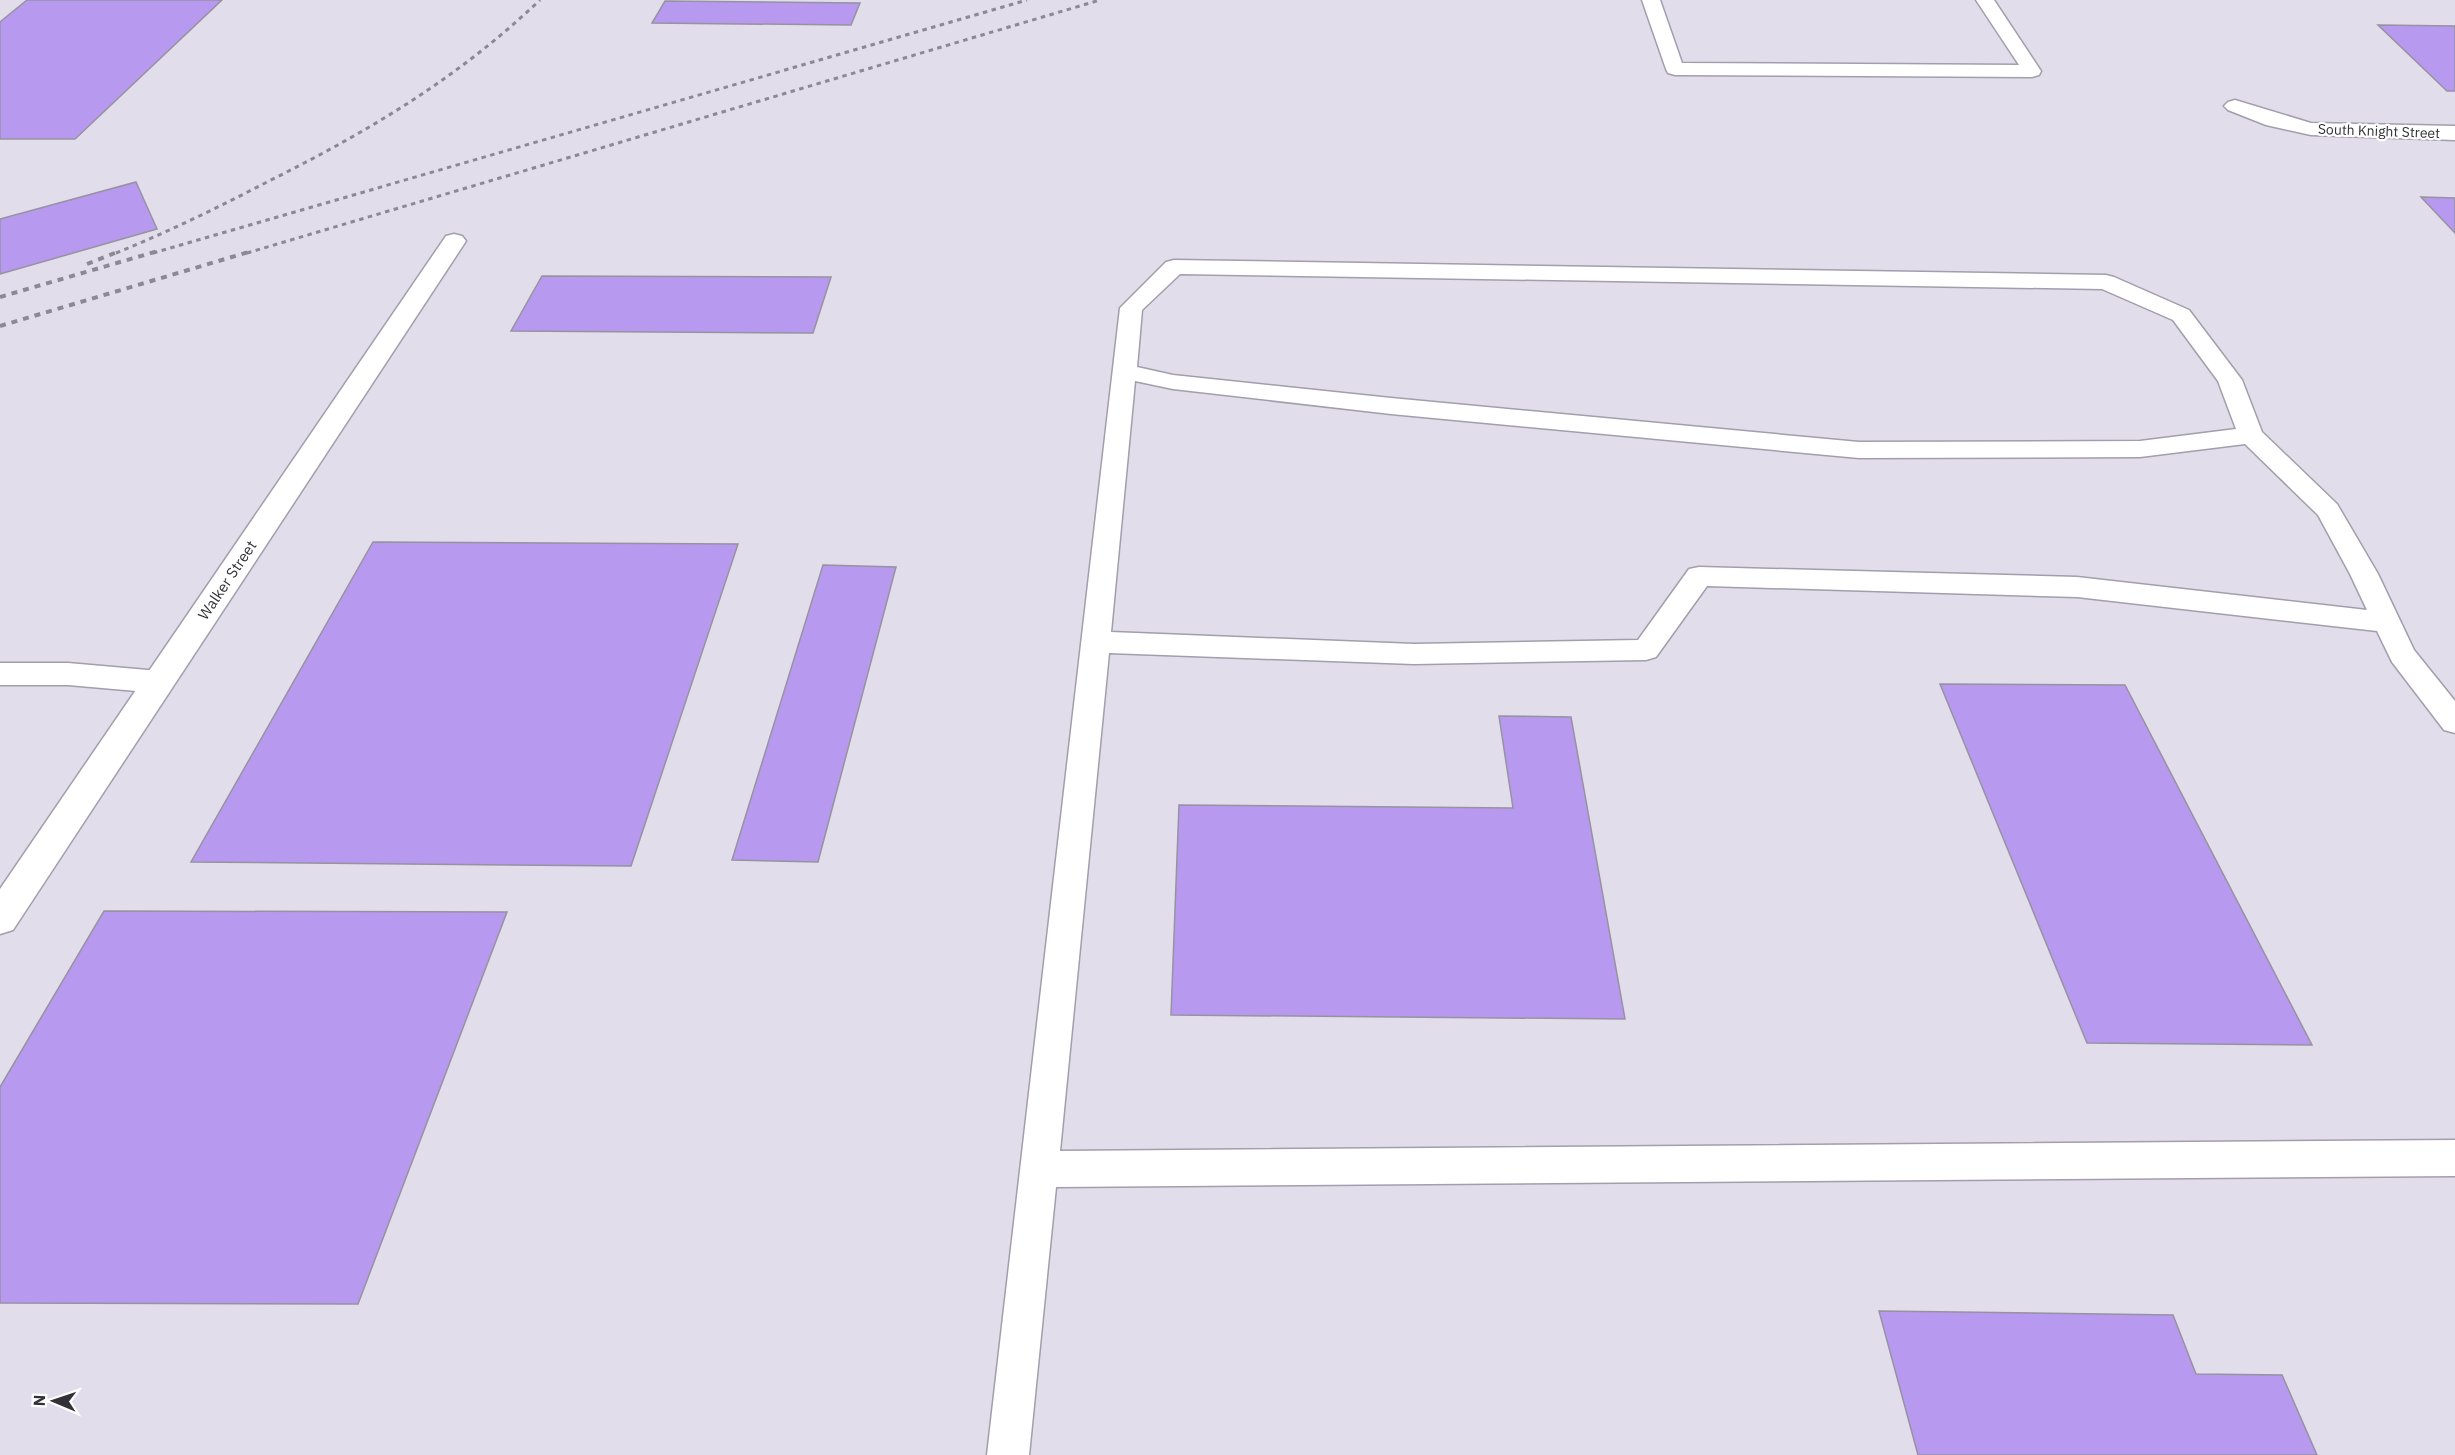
<svg xmlns="http://www.w3.org/2000/svg" width="2455" height="1455" font-family="'IBM Plex Sans',sans-serif">
  <rect width="100%" height="100%" fill="#e1ddeb"/>
  <!-- building -->
  <g fill="#b79af0" stroke="#9692a0" stroke-width="1.5">
    <path d="M 27,0 L 222,0 L 75,139 L 0,139 L 0,22 Z"/>
    <path d="M 665,1 L 860,3 L 851,25 L 652,23 Z"/>
    <path d="M 2378,25 L 2455,26 L 2455,91 L 2447,91 Z"/>
    <path d="M 136,182 L 157,229 L 0,274 L 0,219 Z"/>
    <path d="M 2421,197 L 2455,198 L 2455,233 Z"/>
    <path d="M 542,276 L 831,277 L 813,333 L 511,331 Z"/>
    <path d="M 373,542 L 738,544 L 631,866 L 191,862 Z"/>
    <path d="M 823,565 L 896,567 L 818,862 L 732,860 Z"/>
    <path d="M 1940,684 L 2125,685 L 2312,1045 L 2087,1043 Z"/>
    <path d="M 1499,716 L 1571,717 L 1625,1019 L 1171,1015 L 1179,805 L 1513,808 Z"/>
    <path d="M 104,911 L 507,912 L 358,1304 L 0,1303 L 0,1087 Z"/>
    <path d="M 1879,1311 L 2173,1315 L 2196,1374 L 2282,1375 L 2317,1455 L 1918,1455 Z"/>
  </g>
  <g fill="none" stroke-linecap="round" stroke-linejoin="round">
    <!-- lane casing -->
    <g stroke="#a29eac" stroke-width="3">
      <g id="lane">
        <path d="M 1642,0 L 1660,0 L 1682,63 L 2019,65 L 1976,0 L 1994,0 L 2041,71 L 2039,75 L 2032,77 L 1675,75 L 1668,73 L 1666,69 Z"/>
        <path d="M 1174,260 L 2106,275 L 2114,277 L 2189,310 L 2242,380 L 2262,432 L 2337,504 L 2378,574 L 2414,650 L 2455,701 L 2455,733 L 2444,730 L 2392,662 L 2377,631 L 2077,597 L 1707,586 L 1656,657 L 1646,660 L 1414,664 L 1109,653 L 1060,1151 L 2455,1140 L 2455,1176 L 1056,1187 L 1029,1455 L 987,1455 L 1120,308 L 1166,262 ZM 1180,274 L 2102,289 L 2173,320 L 2218,381 L 2236,429 L 2140,441 L 1859,442 L 1391,398 L 1173,375 L 1137,367 L 1142,310 ZM 1135,381 L 1173,389 L 1391,414 L 1859,458 L 2140,457 L 2245,444 L 2318,515 L 2350,574 L 2367,610 L 2077,577 L 1699,567 L 1689,569 L 1638,640 L 1414,644 L 1111,632 Z"/>
        <path d="M 0,663 L 68,663 L 159,671 L 169,674 L 174,682 L 169,690 L 159,693 L 68,685 L 0,685 Z"/>
      </g>
    </g>
    <!-- street casing -->
    <g stroke="#a29eac" stroke-width="3">
      <g id="street">
        <path d="M 2235,100 L 2311,123 L 2455,126 L 2455,140 L 2311,135 L 2266,125 L 2228,110 L 2224,106 L 2228,102 Z"/>
        <path d="M 454,234 L 462,236 L 466,241 L 13,930 L 0,934 L 0,889 L 446,236 Z"/>
      </g>
    </g>
    <!-- lane -->
    <use href="#lane" fill="#fff" fill-rule="evenodd"/>
    <!-- street -->
    <use href="#street" fill="#fff" fill-rule="evenodd"/>
    <!-- rail-far1 -->
    <g stroke="#8c8993" stroke-width="3" stroke-dasharray="4.5 4.5" stroke-linecap="butt">
      <path d="M 116,253 C 168,232 219,207 269,181 C 369,131 458,78 540,0"/>
      <path d="M 153,253 L 1027,0"/>
      <path d="M 247,253 L 1100,0"/>
    </g>
    <!-- rail -->
    <g stroke="#8c8993" stroke-width="4" stroke-dasharray="6 6" stroke-linecap="butt">
      <path d="M 87,264 L 120,251"/>
      <path d="M 0,297 L 158,251"/>
      <path d="M 0,326 L 252,251"/>
    </g>
  </g>
  <g text-anchor="middle" dominant-baseline="central" stroke-width="4.5" stroke-linejoin="round" paint-order="stroke">
    <!-- far-street labels -->
    <g font-size="14" fill="#323136" stroke="#fff">
      <text transform="translate(2379 131) rotate(2)">South Knight Street</text>
    </g>
    <!-- street labels -->
    <g font-size="15" fill="#323136" stroke="#fff">
      <text transform="translate(227 580) rotate(-56)">Walker Street</text>
    </g>
  </g>
  <!-- north arrow -->
  <g transform="translate(54 1401) rotate(272)" stroke="#ffffff" stroke-width="4.5" paint-order="stroke">
  <path d="M0-4.5L10 22L0 15L-10 22Z" fill="#323136"/>
  <text y="-9" font-size="16" font-weight="bold" text-anchor="middle" fill="#323136">N</text>
  </g>
</svg>
